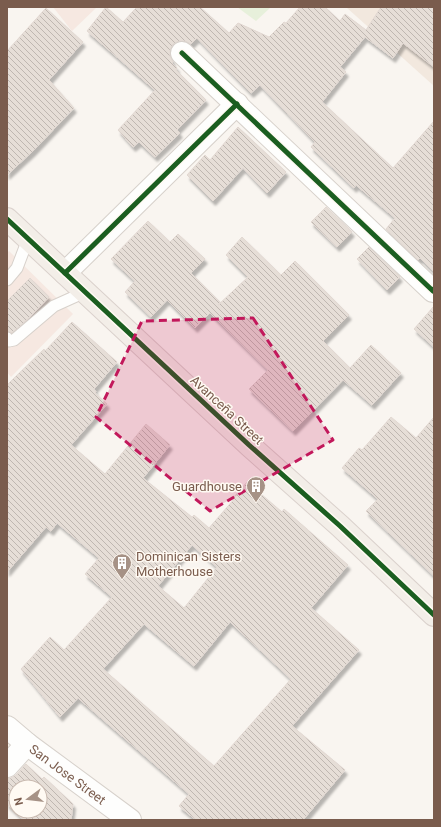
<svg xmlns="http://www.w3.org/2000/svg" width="441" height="827" font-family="Roboto,sans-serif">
  <defs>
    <pattern id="building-back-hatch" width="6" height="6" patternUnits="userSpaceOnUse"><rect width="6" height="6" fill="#e6ded7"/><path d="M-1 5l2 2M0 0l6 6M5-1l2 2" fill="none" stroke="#bfb7b1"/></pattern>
    <filter id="shadow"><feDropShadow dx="2.5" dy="4.5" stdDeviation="1" flood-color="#0004"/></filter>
  </defs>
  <rect width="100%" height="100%" fill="#f9f5f0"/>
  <!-- residential -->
  <path fill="#f2e8de" d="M 346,7 L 434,7 L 434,86 Z"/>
  <!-- commercial -->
  <g fill="#f6e8e1">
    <path d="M 53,7 L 97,7 L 72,31 Z"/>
    <path d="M 9,251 L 73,314 L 11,377 L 7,372 L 7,253 Z"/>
  </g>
  <!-- grass -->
  <path fill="#e7f0db" d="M 237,7 L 269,7 L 270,8 L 256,21 Z"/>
  <!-- building -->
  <g fill="url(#building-back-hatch)" stroke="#e2d8d2" fill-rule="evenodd" filter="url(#shadow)">
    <path d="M 106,7 L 123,22 L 137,7 L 200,7 L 229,33 L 238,23 L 269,37 L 284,22 L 286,23 L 300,7 L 325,7 L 340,21 L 345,14 L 366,30 L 381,7 L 434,7 L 434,67 L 403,43 L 393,58 L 365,37 L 340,67 L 346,72 L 322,102 L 393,168 L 434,121 L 434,272 L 420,258 L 418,260 L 386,229 L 395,218 L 356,185 L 354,188 L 311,147 L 315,142 L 260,85 L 251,93 L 197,38 L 191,44 L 185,41 L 179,41 L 173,44 L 170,50 L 170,56 L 173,62 L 172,63 L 177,68 L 176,70 L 206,100 L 177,130 L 180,133 L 155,157 L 139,142 L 133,147 L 118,130 L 155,90 L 87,31 Z"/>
    <path d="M 46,8 L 83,42 L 49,80 L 74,108 L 33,151 L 7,175 L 7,51 Z"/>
    <path d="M 238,127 L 286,172 L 267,193 L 243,168 L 213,201 L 187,175 L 205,155 L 210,160 Z"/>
    <path d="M 326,207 L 352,232 L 337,247 L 311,222 Z"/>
    <path d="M 148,221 L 170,242 L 178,234 L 205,259 L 191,273 L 221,303 L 218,305 L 248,277 L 226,255 L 242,237 L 281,275 L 295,261 L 349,315 L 323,341 L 350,368 L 371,345 L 401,373 L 372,405 L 343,380 L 293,431 L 249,389 L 268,370 L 210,313 L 195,328 L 167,300 L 151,317 L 125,292 L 135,281 L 111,259 Z"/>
    <path d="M 369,247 L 400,277 L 387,290 L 357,259 Z"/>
    <path d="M 30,278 L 49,297 L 29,318 L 12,333 L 7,331 L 7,301 Z"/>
    <path d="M 434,306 L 434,347 L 414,329 Z"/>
    <path d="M 72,322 L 117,362 L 94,389 L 96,392 L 95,393 L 107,404 L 71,445 L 105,474 L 146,424 L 170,445 L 143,478 L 192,517 L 194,515 L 209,528 L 235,498 L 234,497 L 247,482 L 282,512 L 284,509 L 348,565 L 311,608 L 359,650 L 292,726 L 345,770 L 303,820 L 196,820 L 179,806 L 189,794 L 78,698 L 60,717 L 21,669 L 50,637 L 64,650 L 112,597 L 85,574 L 99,558 L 57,523 L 51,531 L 46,527 L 7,572 L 7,385 L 44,349 L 45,351 ZM 192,545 L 217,567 L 184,608 L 158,586 ZM 230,622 L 291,679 L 214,766 L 103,669 L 144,624 L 194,666 Z"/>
    <path d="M 391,417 L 416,438 L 434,417 L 434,576 L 366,511 L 378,499 L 342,468 L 359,448 L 362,450 Z"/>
    <path d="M 26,764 L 42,779 L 44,777 L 73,804 L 71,820 L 24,820 L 7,804 L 7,778 L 11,778 L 16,775 ZM 16,787 L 40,787 L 40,811 L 16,811 Z"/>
  </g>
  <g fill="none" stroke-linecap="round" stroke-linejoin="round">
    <!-- service casing -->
    <g stroke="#d7d1cb" stroke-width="13">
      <g id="service">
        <path d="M 7,280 L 17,268 L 28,239"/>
        <path d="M 7,338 L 9,341 L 14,340 L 54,306 L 85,292"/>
      </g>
    </g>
    <!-- minor casing -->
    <g stroke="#d7d1cb" stroke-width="24">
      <g id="minor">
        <path d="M 182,53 L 433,291 L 434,289"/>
        <path d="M 65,273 L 237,104"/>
        <path id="s1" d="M 7,727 L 27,744 L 130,820"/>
        <path d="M 7,766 L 27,744"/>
      </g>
    </g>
    <!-- primary casing -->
    <g stroke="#dad1cc" stroke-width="24">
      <path id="primary" d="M 7,219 L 249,445 L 340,526 L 434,615"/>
    </g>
    <!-- service -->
    <use href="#service" stroke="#fefefd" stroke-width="11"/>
    <!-- minor -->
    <use href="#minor" stroke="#fefefd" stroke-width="22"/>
    <!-- primary -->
    <use href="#primary" stroke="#f3eee8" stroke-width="22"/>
    <!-- cycleway casing -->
    <g stroke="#fffaf3" stroke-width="8">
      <g id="cycleway">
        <path d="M 182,53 L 433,291 L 434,289"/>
        <path d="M 7,219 L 249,445 L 340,526 L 434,615"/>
        <path d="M 65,273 L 237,104"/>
      </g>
    </g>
    <!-- cycleway -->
    <use href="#cycleway" stroke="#1b5e20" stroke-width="5"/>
  </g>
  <!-- marked area -->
  <path fill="#c2185b" fill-opacity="0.2" stroke="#c2185b" stroke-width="3" stroke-dasharray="8 5" stroke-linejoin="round" d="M 253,318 L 333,440 L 210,511 L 96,417 L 142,321 Z"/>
  <!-- icons -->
  <defs>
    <g id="building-pin" transform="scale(1)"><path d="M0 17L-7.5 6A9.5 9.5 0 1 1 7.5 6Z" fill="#a69286" stroke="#fffaf3"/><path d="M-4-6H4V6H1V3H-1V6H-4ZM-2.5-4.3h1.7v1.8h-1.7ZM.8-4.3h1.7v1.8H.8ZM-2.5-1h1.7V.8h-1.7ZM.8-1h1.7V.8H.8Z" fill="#fff"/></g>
  </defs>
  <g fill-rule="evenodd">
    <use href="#building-pin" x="256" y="486"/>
    <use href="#building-pin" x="122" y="563"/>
  </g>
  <g text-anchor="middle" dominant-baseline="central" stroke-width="3" stroke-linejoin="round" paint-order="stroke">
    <!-- street labels -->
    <g font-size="13" fill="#7a5c4d" stroke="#fffaf3">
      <text transform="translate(227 410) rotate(43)">Avanceña Street</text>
      <text stroke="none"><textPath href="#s1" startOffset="77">San Jose Street</textPath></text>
    </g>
    <!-- poi labels -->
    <g font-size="13" fill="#7a5c4d" stroke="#fffaf3" text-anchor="end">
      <text x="242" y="486">Guardhouse</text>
      <text x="136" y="556" text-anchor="start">Dominican Sisters<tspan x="136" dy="15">Motherhouse</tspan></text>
    </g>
  </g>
  <!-- border -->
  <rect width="441" height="827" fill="none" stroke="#7a5c4d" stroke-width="16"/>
  <!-- north arrow -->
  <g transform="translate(28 799) rotate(255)"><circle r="19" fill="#fffaf3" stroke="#cabbb1"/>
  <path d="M0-3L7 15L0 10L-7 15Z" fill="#a69286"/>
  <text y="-6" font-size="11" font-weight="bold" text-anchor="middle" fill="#7a5c4d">N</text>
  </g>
</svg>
